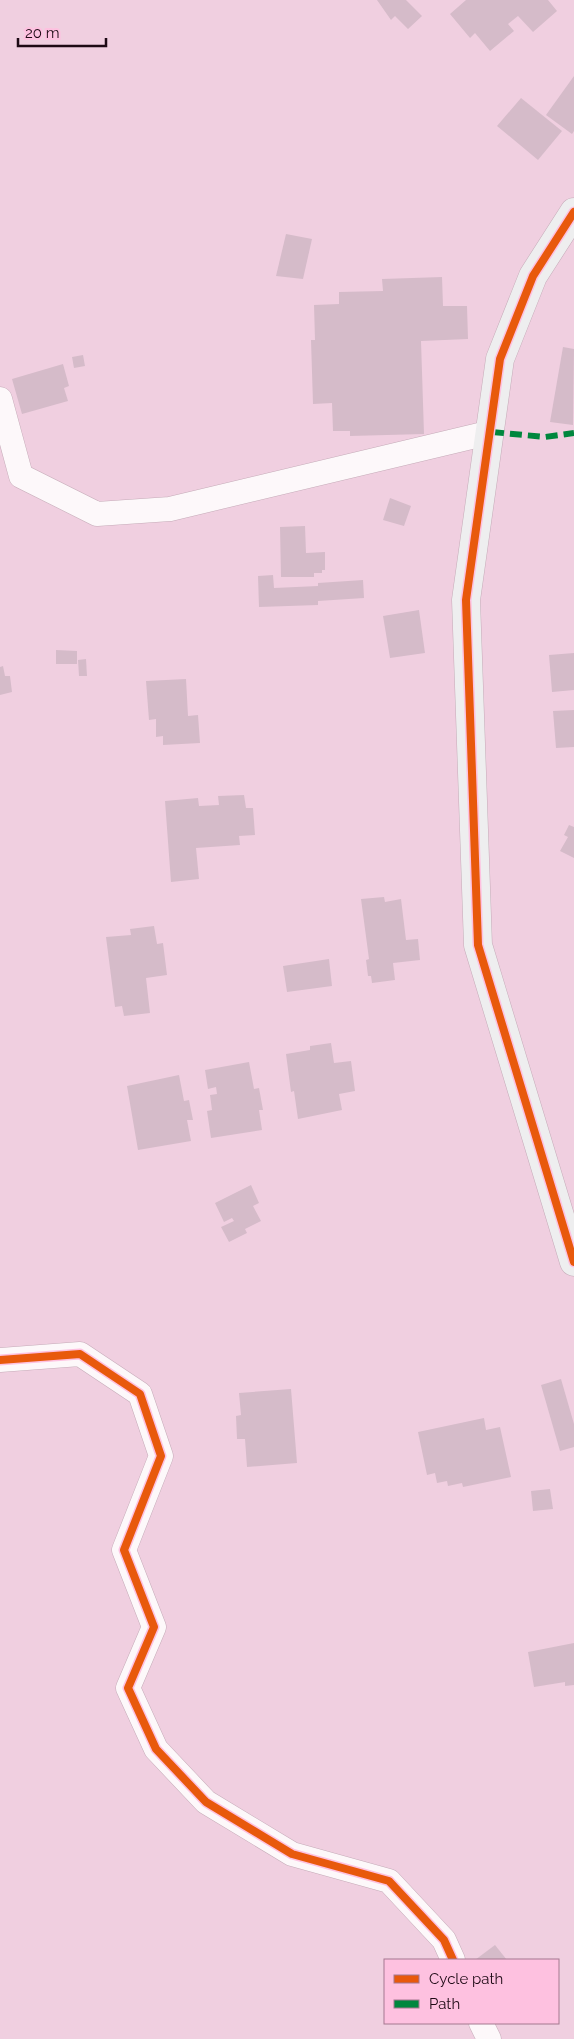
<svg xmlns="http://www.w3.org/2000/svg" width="574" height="2039" font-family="Raleway,sans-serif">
  <rect width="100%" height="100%" fill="#f0cfe0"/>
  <!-- building -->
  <g fill="#d5bbc9">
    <path d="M 377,0 L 406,0 L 422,16 L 408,29 L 395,16 L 391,20 Z"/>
    <path d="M 466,0 L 548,0 L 557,11 L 533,32 L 518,16 L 508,24 L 514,31 L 490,51 L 475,33 L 470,38 L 450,14 Z"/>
    <path d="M 574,76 L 574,131 L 572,134 L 546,115 Z"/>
    <path d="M 521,98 L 562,131 L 538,160 L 497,126 Z"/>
    <path d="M 286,234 L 312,239 L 303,279 L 276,276 Z"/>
    <path d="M 442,277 L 443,306 L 467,306 L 468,339 L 421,341 L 424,434 L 350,436 L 350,431 L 333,431 L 332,403 L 313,404 L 311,340 L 315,340 L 314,305 L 339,304 L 339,292 L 383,291 L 382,279 Z"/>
    <path d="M 563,347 L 574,349 L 573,425 L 550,422 Z"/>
    <path d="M 83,355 L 85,366 L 74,368 L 72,357 Z"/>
    <path d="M 63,364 L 69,386 L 64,388 L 68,401 L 22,414 L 12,379 Z"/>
    <path d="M 390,498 L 411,506 L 404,526 L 383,520 Z"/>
    <path d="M 305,526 L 306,553 L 325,552 L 325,570 L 322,570 L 322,573 L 314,573 L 314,577 L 281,577 L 280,527 Z"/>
    <path d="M 273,575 L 274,588 L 318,586 L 318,583 L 363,580 L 364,598 L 318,601 L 318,605 L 259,607 L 258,576 Z"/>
    <path d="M 419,610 L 425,653 L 390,658 L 383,616 Z"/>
    <path d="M 56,650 L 77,651 L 77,664 L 56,664 Z"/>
    <path d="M 574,653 L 574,690 L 552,692 L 549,655 Z"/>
    <path d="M 86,659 L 87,676 L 79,676 L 78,660 Z"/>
    <path d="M 3,666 L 5,676 L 10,676 L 12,692 L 0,695 L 0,667 Z"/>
    <path d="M 186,679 L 188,716 L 198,715 L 200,743 L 163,745 L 163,736 L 156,737 L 156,719 L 149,720 L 146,681 Z"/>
    <path d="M 574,710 L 574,747 L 556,748 L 553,711 Z"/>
    <path d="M 244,795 L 246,808 L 253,808 L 255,835 L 239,836 L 240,845 L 196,848 L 199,879 L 171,882 L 165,801 L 198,798 L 199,806 L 219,805 L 218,796 Z"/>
    <path d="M 569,825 L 574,827 L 574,858 L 560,851 L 568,837 L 564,835 Z"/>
    <path d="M 384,897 L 385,902 L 401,899 L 406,940 L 418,939 L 420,960 L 393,963 L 395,980 L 372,983 L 371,976 L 368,976 L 366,960 L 369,959 L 361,899 Z"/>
    <path d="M 154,926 L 157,944 L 163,943 L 167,975 L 146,978 L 150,1013 L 124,1016 L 122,1006 L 115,1007 L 106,937 L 131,935 L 130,929 Z"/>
    <path d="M 329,959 L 332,986 L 287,992 L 283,966 Z"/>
    <path d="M 331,1043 L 334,1063 L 351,1061 L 355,1091 L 339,1094 L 342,1110 L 298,1119 L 294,1091 L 291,1092 L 286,1054 L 310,1050 L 310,1046 Z"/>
    <path d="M 249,1062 L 254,1089 L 259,1088 L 263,1110 L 259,1110 L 262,1130 L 211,1138 L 207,1111 L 212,1110 L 210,1095 L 217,1094 L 216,1087 L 208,1089 L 205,1070 Z"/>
    <path d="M 179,1075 L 184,1101 L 189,1100 L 193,1120 L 187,1120 L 191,1141 L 138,1150 L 127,1086 Z"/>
    <path d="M 251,1185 L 259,1203 L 253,1206 L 261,1221 L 245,1229 L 247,1233 L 229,1242 L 221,1227 L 234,1221 L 232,1218 L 224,1222 L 215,1203 Z"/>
    <path d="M 561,1379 L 574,1424 L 574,1447 L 560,1451 L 541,1385 Z"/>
    <path d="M 291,1389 L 297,1463 L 247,1467 L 245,1439 L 237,1439 L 236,1416 L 241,1415 L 239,1393 Z"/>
    <path d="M 484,1418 L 486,1430 L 500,1427 L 511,1477 L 463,1487 L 462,1483 L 448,1486 L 447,1481 L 437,1483 L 435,1473 L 427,1475 L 418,1432 Z"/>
    <path d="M 550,1489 L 553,1509 L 533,1511 L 531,1491 Z"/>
    <path d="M 574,1643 L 574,1685 L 565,1686 L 565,1682 L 534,1687 L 528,1652 Z"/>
    <path d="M 495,1945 L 507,1960 L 475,1960 Z"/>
  </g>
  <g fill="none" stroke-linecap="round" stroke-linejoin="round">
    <!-- street casing -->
    <g stroke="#c5abb8" stroke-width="25">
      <g id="street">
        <path d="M 0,399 L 21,476 L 97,514 L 170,509 L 492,432"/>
        <path d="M 0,1360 L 80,1354 L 140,1394 L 161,1456 L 124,1550 L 154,1627 L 128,1688 L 156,1749 L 206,1802 L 292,1854 L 389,1881 L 444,1940 L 453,1960"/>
        <path d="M 481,2023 L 489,2039"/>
      </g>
    </g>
    <!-- secondary casing -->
    <g stroke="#c5abb8" stroke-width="29">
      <path id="secondary" d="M 574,212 L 533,276 L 500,359 L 466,600 L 478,945 L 574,1262"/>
    </g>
    <!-- street -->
    <use href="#street" stroke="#fdf8fa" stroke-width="24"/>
    <!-- secondary -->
    <use href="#secondary" stroke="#eeeeef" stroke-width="28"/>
    <!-- quiet -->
    <path stroke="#00873e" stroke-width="6" stroke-dasharray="12 6" stroke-linecap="butt" d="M 492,432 L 545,437 L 574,433"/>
    <!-- cycleway casing -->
    <g stroke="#fec1e0" stroke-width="11">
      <g id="cycleway">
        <path d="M 574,212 L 533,276 L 500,359 L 466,600 L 478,945 L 574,1262"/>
        <path d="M 0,1360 L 80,1354 L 140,1394 L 161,1456 L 124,1550 L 154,1627 L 128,1688 L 156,1749 L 206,1802 L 292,1854 L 389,1881 L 444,1940 L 453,1960"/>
      </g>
    </g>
    <!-- cycleway -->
    <use href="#cycleway" stroke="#e8590c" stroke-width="8"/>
  </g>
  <!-- legend -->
  <rect x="384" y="1959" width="175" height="65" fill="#fec1e0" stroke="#a4788f"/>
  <rect x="394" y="1975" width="25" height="8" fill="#e8590c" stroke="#a4788f"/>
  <text x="429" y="1984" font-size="15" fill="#1e0a15">Cycle path</text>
  <rect x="394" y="2000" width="25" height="8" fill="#00873e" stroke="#a4788f"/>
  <text x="429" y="2009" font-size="15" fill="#1e0a15">Path</text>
  <!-- scale -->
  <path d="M18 38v8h88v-8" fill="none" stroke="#1e0a15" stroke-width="2.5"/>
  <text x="25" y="38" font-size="15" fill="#1e0a15" stroke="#fec1e0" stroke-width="4" paint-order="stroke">20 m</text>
</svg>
